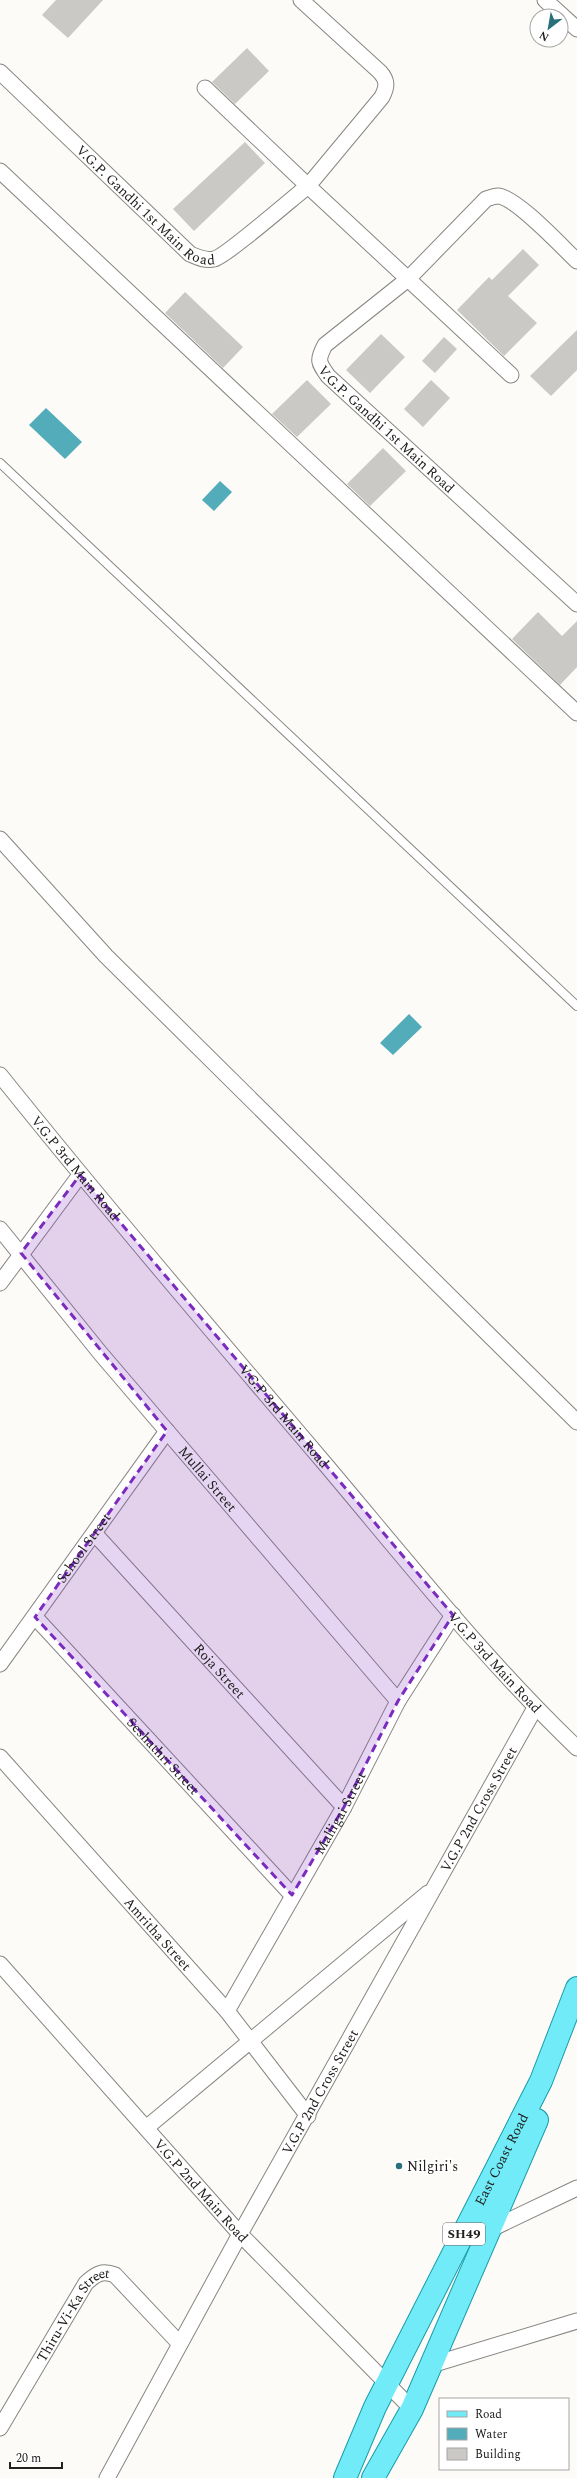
<svg xmlns="http://www.w3.org/2000/svg" width="577" height="2478" font-family="Spectral,serif">
  <rect width="100%" height="100%" fill="#fdfbf7"/>
  <!-- water -->
  <g fill="#52acb9">
    <path d="M 46,408 L 82,442 L 65,459 L 29,425 Z"/>
    <path d="M 220,481 L 232,492 L 214,511 L 202,500 Z"/>
    <path d="M 409,1014 L 422,1027 L 393,1055 L 380,1043 Z"/>
  </g>
  <!-- building -->
  <g fill="#cbc9c5">
    <path d="M 56,0 L 103,0 L 68,38 L 42,15 Z"/>
    <path d="M 247,48 L 269,71 L 235,104 L 212,82 Z"/>
    <path d="M 245,142 L 265,163 L 194,231 L 173,209 Z"/>
    <path d="M 523,249 L 539,265 L 508,296 L 537,323 L 504,356 L 457,310 L 489,277 L 492,280 Z"/>
    <path d="M 185,292 L 243,347 L 223,368 L 165,313 Z"/>
    <path d="M 577,330 L 577,370 L 551,396 L 530,376 Z"/>
    <path d="M 381,334 L 405,357 L 370,393 L 346,370 Z"/>
    <path d="M 444,337 L 457,349 L 435,373 L 422,361 Z"/>
    <path d="M 307,380 L 331,404 L 297,437 L 272,414 Z"/>
    <path d="M 431,380 L 450,398 L 423,427 L 404,409 Z"/>
    <path d="M 383,448 L 406,471 L 370,506 L 347,484 Z"/>
    <path d="M 538,612 L 562,636 L 577,621 L 577,667 L 560,685 L 512,639 Z"/>
  </g>
  <g fill="none" stroke-linecap="round" stroke-linejoin="round">
    <!-- lane casing -->
    <g stroke="#888682" stroke-width="10">
      <path id="lane" d="M 0,463 L 577,1006"/>
    </g>
    <!-- street casing -->
    <g stroke="#888682" stroke-width="17">
      <g id="street">
        <path d="M 545,0 L 577,29"/>
        <path id="s1" d="M 0,72 L 190,254 C 197,257 205,261 214,259 C 225,257 294,197 308,186 L 408,279 L 325,345 C 317,360 318,362 328,376 L 577,604"/>
        <path d="M 205,88 L 308,186 L 382,97 C 387,87 388,81 380,72 L 301,0"/>
        <path d="M 0,171 L 577,713"/>
        <path d="M 511,375 L 408,279 L 486,199 C 489,198 494,196 498,196 C 516,197 562,247 577,261"/>
        <path d="M 0,839 L 106,956 L 577,1422"/>
        <path id="s2" d="M 0,1075 C 106,1207 216,1336 326,1465 C 407,1561 486,1661 577,1748"/>
        <path id="s3" d="M 0,1229 L 101,1354 L 398,1701"/>
        <path d="M 0,1283 L 80,1175"/>
        <path id="s4" d="M 95,1534 L 344,1807"/>
        <path id="s5" d="M 35,1617 L 292,1895"/>
        <path id="s6" d="M 0,1664 L 167,1431"/>
        <path id="s7" d="M 0,1757 L 227,2011 L 308,2116"/>
        <path id="s8" d="M 0,1964 L 240,2234 L 412,2409"/>
        <path id="s9" d="M 227,2011 L 344,1807 L 398,1701 L 453,1615"/>
        <path d="M 146,2128 L 428,1893"/>
        <path d="M 489,2230 L 577,2188"/>
        <path d="M 431,2365 L 577,2321"/>
        <path id="s10" d="M 0,2428 L 86,2283 C 96,2274 102,2270 115,2275 L 180,2344"/>
        <path id="s11" d="M 107,2478 L 240,2234 L 535,1708"/>
      </g>
    </g>
    <!-- primary casing -->
    <g stroke="#189ca9" stroke-width="24">
      <g id="primary">
        <path id="s12" d="M 345,2478 L 375,2407 L 541,2081 L 577,1988"/>
        <path d="M 373,2478 L 412,2409 L 537,2120"/>
      </g>
    </g>
    <!-- lane -->
    <use href="#lane" stroke="#fff" stroke-width="8"/>
    <!-- street -->
    <use href="#street" stroke="#fff" stroke-width="15"/>
    <!-- primary -->
    <use href="#primary" stroke="#71ebf8" stroke-width="22"/>
  </g>
  <!-- marked area -->
  <path fill="#7b2cbf" fill-opacity="0.2" stroke="#7b2cbf" stroke-width="3" stroke-dasharray="8 5" stroke-linejoin="round" d="M 80,1175 L 453,1615 L 398,1701 L 344,1807 L 292,1895 L 35,1617 L 167,1431 L 21,1253 Z"/>
  <!-- markers -->
  <circle fill="#28707b" stroke="#fff" stroke-width="1.5" cx="399" cy="2166" r="4"/>
  <g text-anchor="middle" dominant-baseline="central" stroke-width="3" stroke-linejoin="round" paint-order="stroke">
    <!-- shield labels -->
    <rect fill="#fff" stroke="#646362" stroke-width="1" x="443" y="2223" width="42" height="22" rx="3"/>
    <g font-size="13" font-weight="bold" fill="#21201e">
      <text x="464" y="2234">SH49</text>
    </g>
    <!-- street labels -->
    <g font-size="14" fill="#21201e" stroke="#fff">
      <text stroke="none"><textPath href="#s1" startOffset="199">V.G.P. Gandhi 1st Main Road</textPath></text>
      <text stroke="none"><textPath href="#s1" startOffset="763">V.G.P. Gandhi 1st Main Road</textPath></text>
      <text stroke="none"><textPath href="#s2" startOffset="120">V.G.P 3rd Main Road</textPath></text>
      <text stroke="none"><textPath href="#s2" startOffset="444">V.G.P 3rd Main Road</textPath></text>
      <text stroke="none"><textPath href="#s3" startOffset="325">Mullai Street</textPath></text>
      <text stroke="none"><textPath href="#s6" startOffset="143">School Street</textPath></text>
      <text stroke="none"><textPath href="#s2" startOffset="768">V.G.P 3rd Main Road</textPath></text>
      <text stroke="none"><textPath href="#s4" startOffset="185">Roja Street</textPath></text>
      <text stroke="none"><textPath href="#s5" startOffset="189">Seshathri Street</textPath></text>
      <text stroke="none"><textPath href="#s11" startOffset="765">V.G.P 2nd Cross Street</textPath></text>
      <text stroke="none"><textPath href="#s9" startOffset="228">Malligai Street</textPath></text>
      <text stroke="none"><textPath href="#s7" startOffset="237">Amritha Street</textPath></text>
      <text stroke="none"><textPath href="#s11" startOffset="441">V.G.P 2nd Cross Street</textPath></text>
      <text stroke="none"><textPath href="#s12" startOffset="355">East Coast Road</textPath></text>
      <text stroke="none"><textPath href="#s8" startOffset="303">V.G.P 2nd Main Road</textPath></text>
      <text stroke="none"><textPath href="#s10" startOffset="137">Thiru-Vi-Ka Street</textPath></text>
    </g>
    <!-- poi labels -->
    <g font-size="14" fill="#21201e" stroke="#fff" text-anchor="start">
      <text x="407" y="2166">Nilgiri's</text>
    </g>
  </g>
  <!-- legend -->
  <rect x="439" y="2398" width="130" height="72" fill="#ffffff" stroke="#a6a6a5"/>
  <rect x="447" y="2411" width="20" height="6" fill="#71ebf8" stroke="#a6a6a5"/>
  <text x="475" y="2418" font-size="12" fill="#21201e">Road</text>
  <rect x="447" y="2428" width="20" height="12" fill="#52acb9" stroke="#a6a6a5"/>
  <text x="475" y="2438" font-size="12" fill="#21201e">Water</text>
  <rect x="447" y="2448" width="20" height="12" fill="#cbc9c5" stroke="#a6a6a5"/>
  <text x="475" y="2458" font-size="12" fill="#21201e">Building</text>
  <!-- north arrow -->
  <g transform="translate(549 28) rotate(211)"><circle r="19" fill="#ffffff" stroke="#a6a6a5"/>
  <path d="M0-3L7 15L0 10L-7 15Z" fill="#28707b"/>
  <text y="-6" font-size="11" font-weight="bold" text-anchor="middle" fill="#21201e">N</text>
  </g>
  <!-- scale -->
  <path d="M10 2462v6h52v-6" fill="none" stroke="#21201e" stroke-width="2"/>
  <text x="16" y="2462" font-size="12" fill="#21201e" stroke="#ffffff" stroke-width="3" paint-order="stroke">20 m</text>
</svg>
